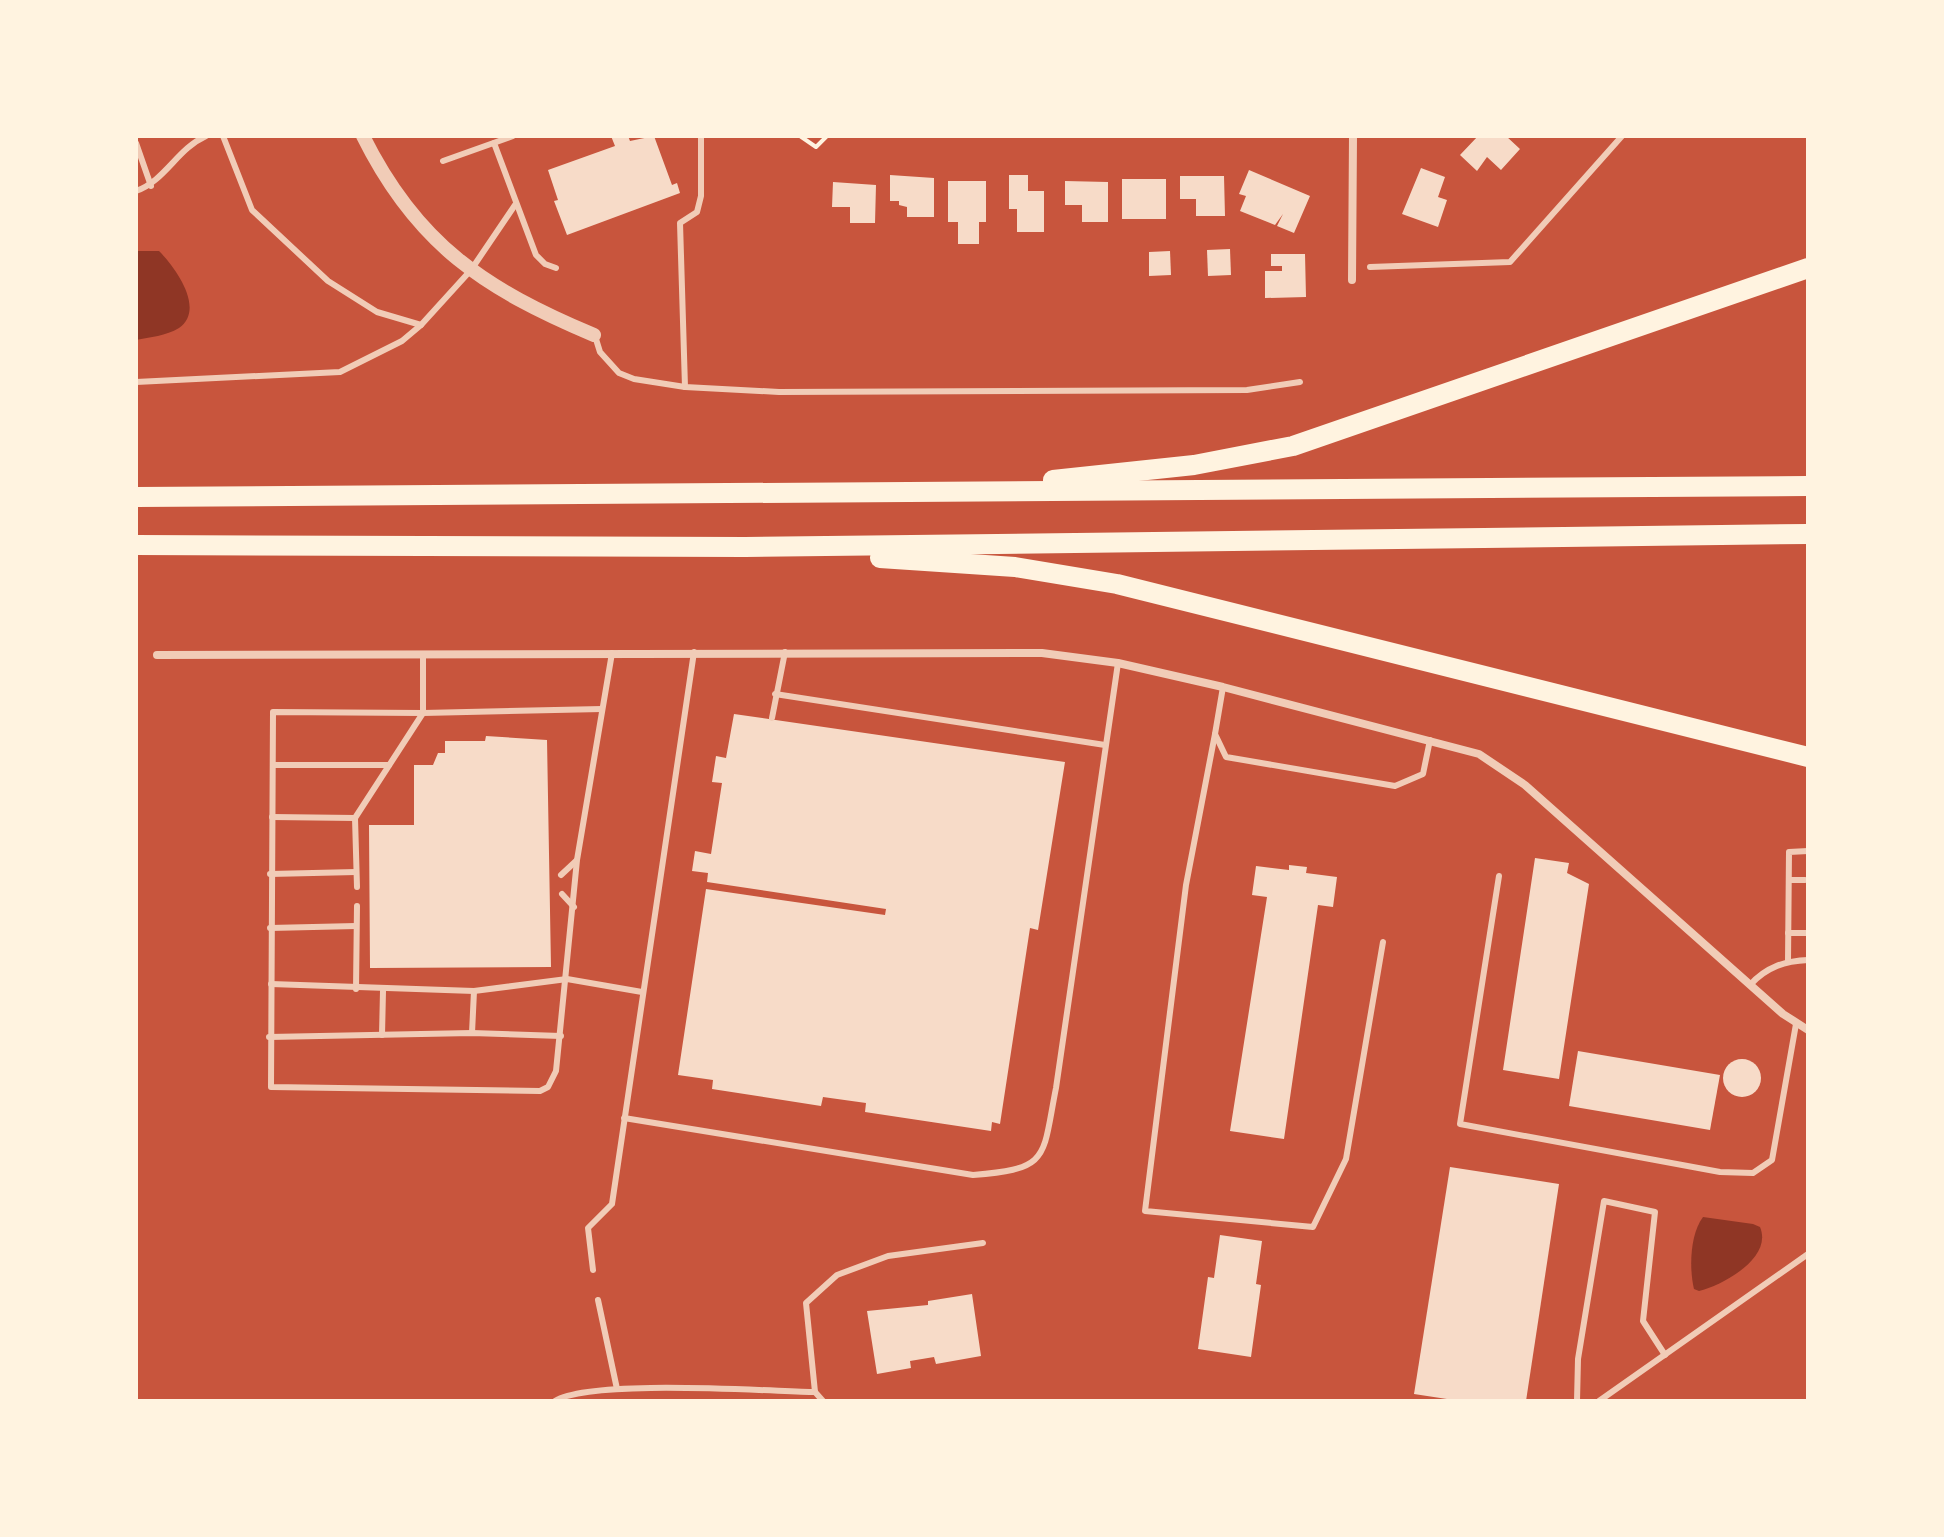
<svg xmlns="http://www.w3.org/2000/svg" width="1944" height="1537" font-family="'Fira Sans',sans-serif">
  <rect width="100%" height="100%" fill="#c8553d"/>
  <!-- water -->
  <g fill="#8f3625">
    <path d="M 136,251 L 159,251 C 175,267 206,309 179,328 C 166,336 150,337 136,340 Z"/>
    <path d="M 1703,1217 L 1753,1224 L 1760,1227 C 1773,1258 1723,1285 1699,1291 L 1694,1289 C 1689,1268 1690,1234 1703,1217 Z"/>
  </g>
  <!-- building -->
  <g fill="#f7dbc8">
    <path d="M 611,136 L 628,136 L 630,141 L 654,136 L 672,185 L 677,183 L 680,193 L 567,235 L 554,201 L 558,200 L 548,170 L 615,146 Z"/>
    <path d="M 1478,136 L 1506,136 L 1520,149 L 1501,170 L 1487,157 L 1477,171 L 1460,155 Z"/>
    <path d="M 1421,168 L 1445,177 L 1438,197 L 1447,200 L 1438,227 L 1402,214 Z"/>
    <path d="M 1249,170 L 1310,196 L 1294,233 L 1277,226 L 1283,214 L 1275,225 L 1240,211 L 1246,196 L 1239,194 Z"/>
    <path d="M 890,175 L 934,178 L 934,217 L 907,217 L 907,207 L 899,205 L 899,201 L 890,201 Z"/>
    <path d="M 1009,175 L 1028,175 L 1028,191 L 1044,191 L 1044,232 L 1017,232 L 1017,209 L 1009,209 Z"/>
    <path d="M 1180,176 L 1224,176 L 1225,216 L 1196,216 L 1196,199 L 1180,199 Z"/>
    <rect x="1122" y="179" width="44" height="40"/>
    <path d="M 948,181 L 986,181 L 986,222 L 979,222 L 979,244 L 958,244 L 958,222 L 948,222 Z"/>
    <path d="M 1065,181 L 1108,182 L 1108,222 L 1082,222 L 1082,205 L 1065,205 Z"/>
    <path d="M 833,182 L 876,185 L 875,223 L 850,223 L 850,207 L 832,207 Z"/>
    <path d="M 1230,249 L 1231,275 L 1208,276 L 1207,250 Z"/>
    <path d="M 1170,251 L 1171,275 L 1149,276 L 1149,252 Z"/>
    <path d="M 1271,254 L 1305,254 L 1306,297 L 1265,298 L 1265,271 L 1282,271 L 1282,266 L 1271,266 Z"/>
    <path d="M 734,714 L 1065,762 L 1038,930 L 1030,928 L 1000,1124 L 992,1122 L 991,1131 L 865,1112 L 866,1103 L 823,1097 L 821,1106 L 712,1089 L 713,1080 L 678,1075 L 706,889 L 885,915 L 886,909 L 707,882 L 708,873 L 692,871 L 695,851 L 711,854 L 722,783 L 712,782 L 716,756 L 726,758 Z"/>
    <path d="M 486,736 L 547,740 L 551,967 L 370,968 L 369,825 L 414,825 L 414,765 L 433,765 L 438,753 L 445,753 L 445,741 L 485,741 Z"/>
    <path d="M 1535,858 L 1569,863 L 1567,873 L 1589,884 L 1559,1079 L 1503,1070 Z"/>
    <path d="M 1289,865 L 1307,867 L 1306,873 L 1337,877 L 1333,907 L 1318,905 L 1284,1139 L 1230,1131 L 1267,897 L 1252,895 L 1256,866 L 1289,870 Z"/>
    <path d="M 1578,1051 L 1720,1075 L 1710,1130 L 1569,1106 Z"/>
    <circle cx="1742" cy="1078" r="19"/>
    <path d="M 1450,1167 L 1559,1184 L 1526,1401 L 1460,1401 L 1414,1394 Z"/>
    <path d="M 1220,1235 L 1262,1241 L 1256,1284 L 1261,1285 L 1251,1357 L 1198,1349 L 1208,1277 L 1214,1278 Z"/>
    <path d="M 972,1294 L 981,1356 L 936,1364 L 934,1357 L 910,1361 L 911,1368 L 877,1374 L 867,1311 L 928,1305 L 928,1301 Z"/>
  </g>
  <g fill="none" stroke-linecap="round" stroke-linejoin="round">
    <!-- path -->
    <path stroke="#fff3e0" stroke-width="4" d="M 800,136 L 816,147 L 827,136"/>
    <!-- service -->
    <g stroke="#f1ccb7" stroke-width="6">
      <path d="M 223,136 L 252,210 L 328,281 L 377,312 L 421,325"/>
      <path d="M 136,143 L 151,186"/>
      <path d="M 494,143 L 536,255 L 545,264 L 556,268"/>
      <path d="M 443,161 L 513,136"/>
      <path d="M 136,191 C 165,181 177,149 206,136"/>
      <path d="M 1370,267 L 1510,262 L 1622,136"/>
      <path d="M 595,336 L 600,352 L 619,373 L 634,379 L 685,387 L 779,392 L 1247,390 L 1300,382"/>
      <path d="M 136,382 L 340,372 L 402,341 L 421,325 L 471,270 L 515,205"/>
      <path d="M 685,387 L 680,223 L 697,212 L 701,196 L 701,136"/>
      <path d="M 423,654 L 423,713 L 273,712 L 271,1087 L 540,1091 L 548,1087 L 556,1071 L 577,860 L 612,653"/>
      <path d="M 1223,687 L 1215,734 L 1226,757 L 1395,786 L 1423,774 L 1430,740"/>
      <path d="M 775,694 L 1105,745"/>
      <path d="M 772,718 L 785,652"/>
      <path d="M 1215,734 L 1186,885 L 1145,1211 L 1313,1227 L 1346,1159 L 1383,942"/>
      <path d="M 273,765 L 389,765"/>
      <path d="M 272,817 L 355,818"/>
      <path d="M 270,874 L 356,872"/>
      <path d="M 561,875 L 576,861"/>
      <path d="M 1499,876 L 1460,1124 L 1720,1172 L 1753,1173 L 1772,1160 L 1796,1024"/>
      <path d="M 1789,880 L 1805,880"/>
      <path d="M 357,887 L 355,818 L 423,713 L 602,709"/>
      <path d="M 562,894 L 574,907"/>
      <path d="M 270,928 L 356,926"/>
      <path d="M 1788,933 L 1806,933"/>
      <path d="M 1788,961 L 1789,852 L 1808,851"/>
      <path d="M 271,984 L 474,991 L 567,979 L 642,992"/>
      <path d="M 1750,985 C 1766,967 1785,961 1808,960"/>
      <path d="M 356,989 L 357,906"/>
      <path d="M 472,1033 L 474,991"/>
      <path d="M 382,1035 L 383,991"/>
      <path d="M 269,1037 L 472,1033 L 561,1036"/>
      <path d="M 624,1118 L 973,1175 C 1051,1169 1042,1158 1056,1088 L 1118,663"/>
      <path d="M 593,1270 L 588,1228 L 612,1204 L 694,652"/>
      <path d="M 598,1300 L 617,1389"/>
      <path d="M 815,1392 L 823,1401"/>
      <path d="M 555,1401 C 590,1379 764,1391 815,1392 L 806,1303 L 837,1275 L 888,1256 L 983,1243"/>
      <path d="M 1577,1401 L 1578,1359 L 1604,1201 L 1655,1212 L 1643,1321 L 1665,1355"/>
      <path d="M 1599,1401 L 1808,1254"/>
    </g>
    <!-- minor -->
    <g stroke="#f1ccb7" stroke-width="8">
      <path d="M 1352,280 L 1353,136"/>
      <path d="M 157,655 L 1042,653 L 1118,663 L 1223,687 L 1479,754 L 1525,785 L 1783,1014 L 1808,1030"/>
    </g>
    <!-- tertiary -->
    <path stroke="#f1ccb7" stroke-width="14" d="M 363,136 C 417,245 485,289 594,335"/>
    <!-- motorway -->
    <g stroke="#fff3e0" stroke-width="20">
      <path d="M 1053,480 L 1194,465 L 1293,446 L 1808,268"/>
      <path d="M 136,497 L 1808,486"/>
      <path d="M 136,545 L 745,547 L 1808,534"/>
      <path d="M 880,558 L 1015,567 L 1117,584 L 1808,757"/>
    </g>
  </g>
  <!-- border -->
  <rect width="1944" height="1537" fill="none" stroke="#fff3e0" stroke-width="276"/>
</svg>
